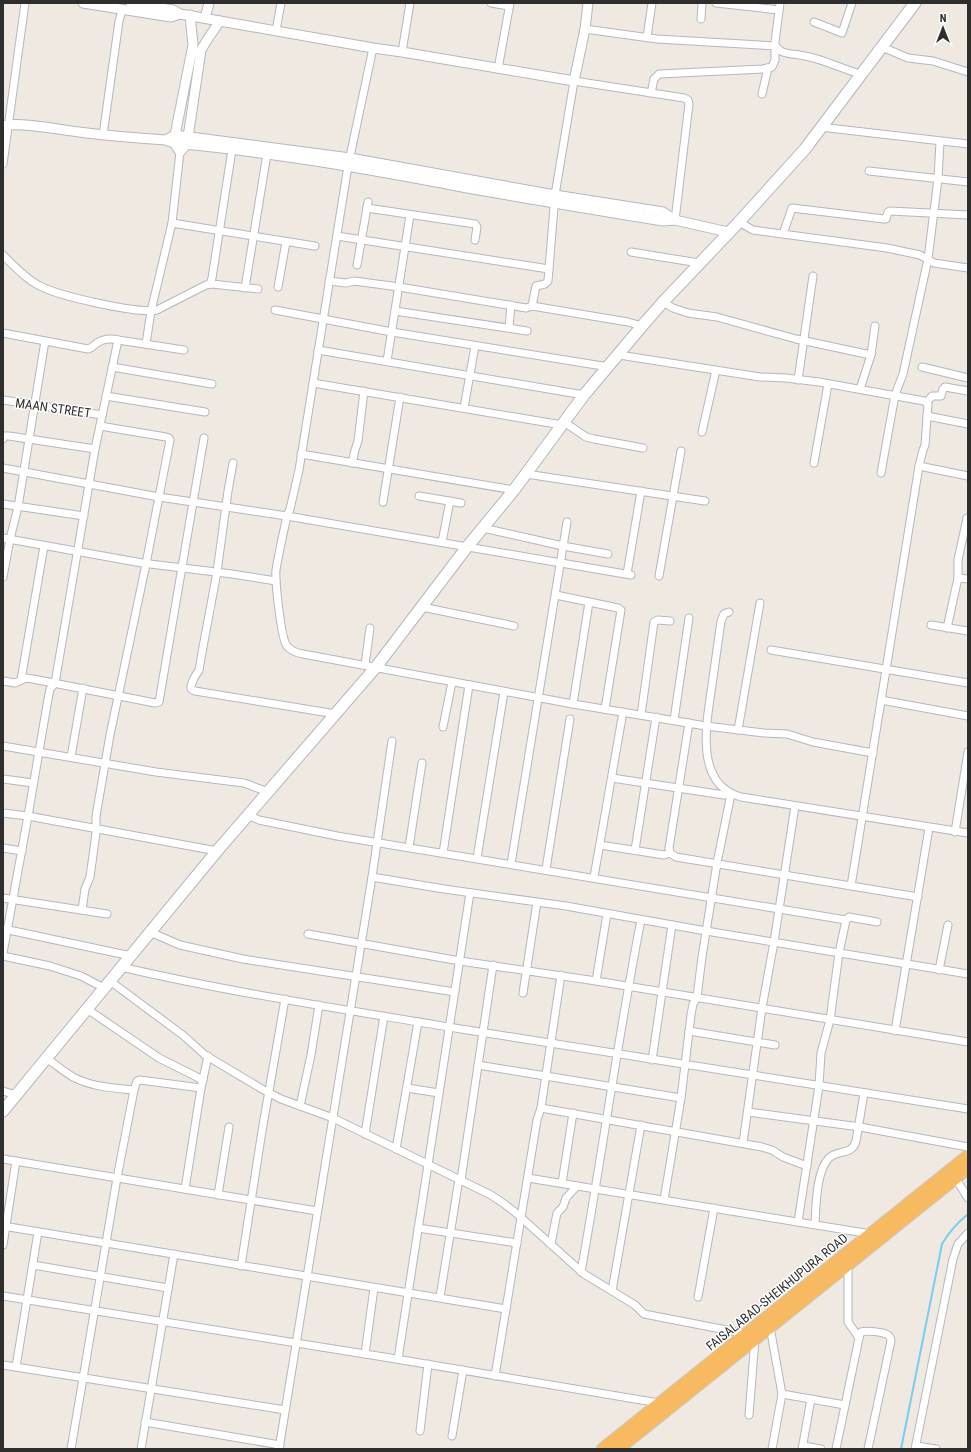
<svg xmlns="http://www.w3.org/2000/svg" width="971" height="1452" font-family="'Roboto Condensed',sans-serif">
  <rect width="100%" height="100%" fill="#efe9e1"/>
  <g fill="none" stroke-linecap="round" stroke-linejoin="round">
    <!-- stream -->
    <path stroke="#75cff0" stroke-width="2" d="M 901,1449 L 942,1244 C 949,1232 957,1223 968,1214"/>
    <!-- minor casing -->
    <g stroke="#b4b7c1" stroke-width="9">
      <g id="minor">
        <path d="M 491,3 L 509,6"/>
        <path d="M 716,3 L 779,10"/>
        <path d="M 701,19 L 702,3"/>
        <path d="M 814,22 L 842,33 L 852,3"/>
        <path d="M 585,29 L 657,39 L 776,46 C 779,52 785,53 792,54 C 816,56 837,67 860,74"/>
        <path d="M 276,31 L 281,3"/>
        <path d="M 647,37 L 652,3"/>
        <path d="M 882,47 L 908,58 L 933,61 L 968,72"/>
        <path d="M 373,48 L 348,166 L 299,470 L 290,509 L 287,516 C 283,534 279,552 276,570 C 275,581 281,639 287,646 C 291,651 297,653 303,654 L 573,704 L 706,726 L 764,733 L 787,734 L 813,742 L 873,753"/>
        <path d="M 402,52 L 410,3"/>
        <path d="M 498,69 L 510,3"/>
        <path d="M 651,93 L 654,79 L 659,74 L 763,69 L 772,67 L 775,60 L 775,42 L 780,3"/>
        <path d="M 762,94 L 768,68"/>
        <path d="M 820,127 L 968,144"/>
        <path d="M 103,135 L 119,21 L 122,10"/>
        <path d="M 3,164 L 25,3"/>
        <path d="M 869,171 L 968,182"/>
        <path d="M 367,208 L 475,224 L 477,227 L 475,240"/>
        <path d="M 739,222 L 753,230 L 887,248 L 920,255 L 934,263 L 968,268"/>
        <path d="M 172,223 L 315,246"/>
        <path d="M 783,234 L 792,208 L 884,219 L 886,219 L 888,212 L 890,211 L 968,215"/>
        <path d="M 337,236 L 549,269"/>
        <path d="M 631,252 L 699,263"/>
        <path d="M 3,255 C 14,266 26,279 40,286 C 59,296 137,314 157,310 L 206,285 L 212,284 L 258,289"/>
        <path d="M 357,265 L 368,202"/>
        <path d="M 329,281 L 346,283 L 354,281 L 399,287 L 526,308 L 532,306 L 536,286 L 545,284 L 548,281 L 555,195 L 574,81 L 684,98 L 688,100 L 689,104 L 675,220"/>
        <path d="M 210,284 L 212,278 L 232,150"/>
        <path d="M 278,287 L 286,242"/>
        <path d="M 245,288 L 267,154"/>
        <path d="M 663,302 L 673,308 L 688,313 L 717,317 L 796,339 L 871,355"/>
        <path d="M 532,306 L 628,322 L 642,326"/>
        <path d="M 275,310 L 392,332 L 609,367"/>
        <path d="M 395,311 L 527,331"/>
        <path d="M 509,328 L 511,305"/>
        <path d="M 3,333 L 88,349 C 92,348 93,346 97,343 C 103,339 110,338 118,340"/>
        <path d="M 146,344 L 151,311 L 172,223 L 180,152"/>
        <path d="M 318,350 L 584,395"/>
        <path d="M 619,355 L 760,377 L 786,378 L 819,382 L 924,401 L 928,404 L 925,445 L 923,450 L 919,466 L 851,886"/>
        <path d="M 387,361 L 410,215"/>
        <path d="M 112,367 L 212,384"/>
        <path d="M 922,367 L 968,378"/>
        <path d="M 798,380 L 813,276"/>
        <path d="M 313,383 L 562,425"/>
        <path d="M 860,389 L 871,355 L 875,326"/>
        <path d="M 106,396 L 205,412"/>
        <path d="M 3,400 L 102,415"/>
        <path d="M 927,402 L 932,396 L 941,396 L 943,389 L 945,387 L 968,391"/>
        <path d="M 464,408 L 475,346"/>
        <path d="M 927,416 L 968,424"/>
        <path d="M 564,422 L 586,437 L 594,439 L 643,448"/>
        <path d="M 702,432 L 716,370"/>
        <path d="M 3,439 L 4,436 L 9,436 L 95,449"/>
        <path d="M 301,454 L 514,490"/>
        <path d="M 233,463 L 228,491 L 217,572 L 203,647 L 199,670 L 194,678 L 191,686 L 191,689 L 195,691 L 336,714"/>
        <path d="M 352,463 L 355,450 L 358,441 L 364,391"/>
        <path d="M 814,463 L 828,384"/>
        <path d="M 919,466 L 968,476"/>
        <path d="M 3,468 L 159,497 L 287,516 L 631,575"/>
        <path d="M 881,473 L 895,395 L 903,374 L 928,259 L 938,179 L 940,142"/>
        <path d="M 526,474 L 705,501"/>
        <path d="M 419,496 L 461,503"/>
        <path d="M 383,502 L 400,397"/>
        <path d="M 3,504 L 84,516"/>
        <path d="M 483,528 L 563,546 L 608,554"/>
        <path d="M 3,538 L 142,563 L 232,574 L 276,581"/>
        <path d="M 442,542 L 450,501"/>
        <path d="M 627,574 L 641,491"/>
        <path d="M 659,576 L 681,451"/>
        <path d="M 3,577 L 10,539 L 18,507 L 45,341"/>
        <path d="M 958,578 L 968,579"/>
        <path d="M 556,595 L 618,608 L 621,610 L 605,709"/>
        <path d="M 422,607 L 514,626"/>
        <path d="M 729,612 L 724,614 L 721,621 C 718,642 715,663 712,685 C 707,721 693,784 741,797 L 968,833"/>
        <path d="M 931,625 L 968,631"/>
        <path d="M 947,628 L 958,578 L 958,560 L 967,518"/>
        <path d="M 771,650 L 968,683"/>
        <path d="M 365,665 L 370,628"/>
        <path d="M 21,680 L 44,546"/>
        <path d="M 3,681 L 15,683 L 26,678 L 33,679 L 155,703 L 159,702 L 204,438"/>
        <path d="M 881,700 L 968,716"/>
        <path d="M 573,704 L 589,602"/>
        <path d="M 641,715 L 654,622 L 658,620 L 670,621"/>
        <path d="M 674,720 L 689,618"/>
        <path d="M 443,727 L 452,682"/>
        <path d="M 738,730 L 760,603"/>
        <path d="M 3,746 L 156,772 L 244,783 L 268,792"/>
        <path d="M 71,757 L 83,688"/>
        <path d="M 612,778 L 724,795 L 731,794 L 717,863 L 702,957 L 697,997 L 693,1004 L 691,1015 L 681,1098 L 664,1200"/>
        <path d="M 3,779 L 33,783"/>
        <path d="M 3,813 L 28,816 L 217,851"/>
        <path d="M 248,815 L 259,820 L 337,836 L 846,920"/>
        <path d="M 955,832 L 968,752"/>
        <path d="M 600,845 L 664,855 L 670,853"/>
        <path d="M 409,847 L 422,763"/>
        <path d="M 3,848 L 22,851"/>
        <path d="M 635,850 L 656,717"/>
        <path d="M 443,853 L 469,685"/>
        <path d="M 670,853 L 676,857 L 918,897"/>
        <path d="M 670,853 L 669,848 L 689,723"/>
        <path d="M 477,858 L 504,692"/>
        <path d="M 511,864 L 567,522"/>
        <path d="M 546,869 L 570,719"/>
        <path d="M 372,877 L 444,889 L 566,906 L 706,931 L 968,974"/>
        <path d="M 594,877 L 623,712"/>
        <path d="M 3,898 L 107,914"/>
        <path d="M 82,910 L 85,889 L 90,877 L 96,833 L 96,816 L 110,735 L 146,564 L 170,440 L 169,438 L 166,437 L 100,426"/>
        <path d="M 4,929 L 131,956"/>
        <path d="M 150,932 L 180,945 L 243,959 L 455,992"/>
        <path d="M 308,934 L 460,961 L 596,981 L 968,1042"/>
        <path d="M 3,953 L 28,816 L 48,699 L 50,689 L 55,683 L 95,449 L 118,340 L 184,350"/>
        <path d="M 3,956 L 50,966 L 81,976 L 104,988"/>
        <path d="M 121,967 C 233,993 348,1010 461,1029 C 630,1056 799,1083 968,1109"/>
        <path d="M 939,970 L 948,925"/>
        <path d="M 110,981 L 184,1036 L 205,1055 L 262,1089 L 281,1099 L 333,1118 L 491,1195 L 503,1203 L 516,1213 L 584,1274 L 635,1305 L 644,1314 L 747,1334"/>
        <path d="M 596,981 L 607,914"/>
        <path d="M 523,993 L 537,902"/>
        <path d="M 87,1009 L 159,1058 L 203,1080"/>
        <path d="M 689,1031 L 775,1045"/>
        <path d="M 895,1031 L 929,828"/>
        <path d="M 46,1058 C 55,1064 63,1071 73,1077 C 92,1087 113,1088 134,1090 L 117,1178 L 71,1449"/>
        <path d="M 652,1060 L 672,925"/>
        <path d="M 478,1065 L 681,1098"/>
        <path d="M 407,1088 L 439,1093"/>
        <path d="M 134,1090 L 137,1081 L 140,1080 L 201,1088"/>
        <path d="M 3,1091 L 16,1095"/>
        <path d="M 300,1106 L 311,1055 L 319,1005"/>
        <path d="M 541,1108 L 762,1147 L 772,1150 L 783,1157 L 807,1166"/>
        <path d="M 748,1112 L 860,1127 L 968,1147"/>
        <path d="M 365,1134 L 384,1016"/>
        <path d="M 743,1143 L 762,1008 L 774,942 L 795,806"/>
        <path d="M 396,1149 L 418,1022"/>
        <path d="M 3,1159 L 317,1211"/>
        <path d="M 954,1176 L 968,1198"/>
        <path d="M 528,1178 L 871,1234"/>
        <path d="M 461,1180 L 493,965"/>
        <path d="M 562,1183 L 573,1113"/>
        <path d="M 185,1189 L 201,1088 L 208,1056"/>
        <path d="M 218,1195 L 229,1127"/>
        <path d="M 798,1222 L 819,1086 L 821,1053 L 830,1020 L 839,953 L 846,920 L 849,917 L 877,922"/>
        <path d="M 815,1224 C 816,1207 816,1171 829,1158 C 838,1149 852,1156 856,1141 L 864,1093"/>
        <path d="M 3,1226 L 506,1309"/>
        <path d="M 418,1228 L 517,1243"/>
        <path d="M 551,1244 L 557,1213 L 563,1207 L 566,1198 L 577,1186"/>
        <path d="M 3,1245 L 16,1161"/>
        <path d="M 848,1264 L 848,1322 L 859,1338"/>
        <path d="M 33,1265 L 168,1288"/>
        <path d="M 241,1266 L 262,1131 L 285,999"/>
        <path d="M 581,1272 C 602,1155 618,1037 641,920"/>
        <path d="M 612,1291 L 641,1125"/>
        <path d="M 3,1296 L 390,1358 L 659,1403"/>
        <path d="M 440,1297 L 459,1179"/>
        <path d="M 698,1297 L 714,1208"/>
        <path d="M 770,1327 L 782,1394 L 772,1449"/>
        <path d="M 365,1354 L 374,1288"/>
        <path d="M 398,1359 L 470,893"/>
        <path d="M 3,1365 L 285,1410"/>
        <path d="M 16,1367 L 38,1232"/>
        <path d="M 495,1376 L 537,1120 L 541,1108 L 561,975"/>
        <path d="M 782,1394 L 845,1405"/>
        <path d="M 749,1415 L 755,1339"/>
        <path d="M 145,1422 L 280,1445"/>
        <path d="M 420,1431 L 428,1364"/>
        <path d="M 452,1436 L 463,1370"/>
        <path d="M 803,1446 L 821,1449"/>
        <path d="M 916,1446 L 936,1449"/>
        <path d="M 141,1449 L 174,1254"/>
        <path d="M 279,1449 L 372,877 L 392,741"/>
        <path d="M 802,1449 L 811,1399"/>
        <path d="M 836,1449 L 859,1338 L 861,1332 C 866,1330 883,1332 888,1335 C 891,1337 890,1338 891,1341 L 868,1449"/>
        <path d="M 915,1449 L 953,1259 L 958,1244 L 968,1233"/>
      </g>
    </g>
    <!-- tertiary casing -->
    <g stroke="#b4b7c1" stroke-width="11">
      <g id="tertiary">
        <path d="M 83,3 L 171,17 L 180,14"/>
        <path d="M 131,3 L 173,10 L 180,14 L 373,48 L 402,52 L 574,81 L 585,29 L 588,3"/>
        <path d="M 190,15 L 193,45 L 175,135 L 174,143 L 180,152 L 187,144 L 201,50 L 207,40 L 220,21"/>
        <path d="M 205,18 L 209,3"/>
        <path d="M 3,126 C 18,121 61,130 79,132 C 108,136 137,138 166,140 L 174,143 C 271,152 367,169 462,187 C 529,199 596,210 663,221 L 675,220 L 728,232"/>
        <path d="M 166,140 L 175,135 L 350,158 L 555,195 L 663,212 L 675,220"/>
      </g>
    </g>
    <!-- secondary casing -->
    <g stroke="#b4b7c1" stroke-width="13">
      <path id="secondary" d="M 3,1111 L 217,851 L 376,667 L 467,547 L 514,490 L 584,395 L 642,326 L 663,302 L 739,222 L 805,149 L 915,3"/>
    </g>
    <!-- trunk casing -->
    <g stroke="#c9c9c9" stroke-width="14">
      <g id="trunk">
        <path d="M 603,1449 L 968,1156"/>
        <path d="M 618,1449 L 968,1168"/>
      </g>
    </g>
    <!-- minor -->
    <use href="#minor" stroke="#fff" stroke-width="7"/>
    <!-- tertiary -->
    <use href="#tertiary" stroke="#fff" stroke-width="9"/>
    <!-- secondary -->
    <use href="#secondary" stroke="#fff" stroke-width="11"/>
    <!-- trunk -->
    <use href="#trunk" stroke="#f8ba60" stroke-width="12"/>
  </g>
  <g text-anchor="middle" dominant-baseline="central" stroke-width="3" stroke-linejoin="round" paint-order="stroke">
    <!-- street labels -->
    <g font-size="13" fill="#2e2e2e" stroke="#fff">
      <text transform="translate(53 408) rotate(8)">MAAN STREET</text>
      <text transform="translate(777 1292) rotate(-39)">FAISALABAD-SHEIKHUPURA ROAD</text>
    </g>
  </g>
  <!-- border -->
  <rect width="971" height="1452" fill="none" stroke="#2e2e2e" stroke-width="8"/>
  <!-- north arrow -->
  <g transform="translate(943 28)" stroke="#ffffff" stroke-width="3" paint-order="stroke">
  <path d="M0-3L7 15L0 10L-7 15Z" fill="#2e2e2e"/>
  <text y="-6" font-size="11" font-weight="bold" text-anchor="middle" fill="#2e2e2e">N</text>
  </g>
</svg>
